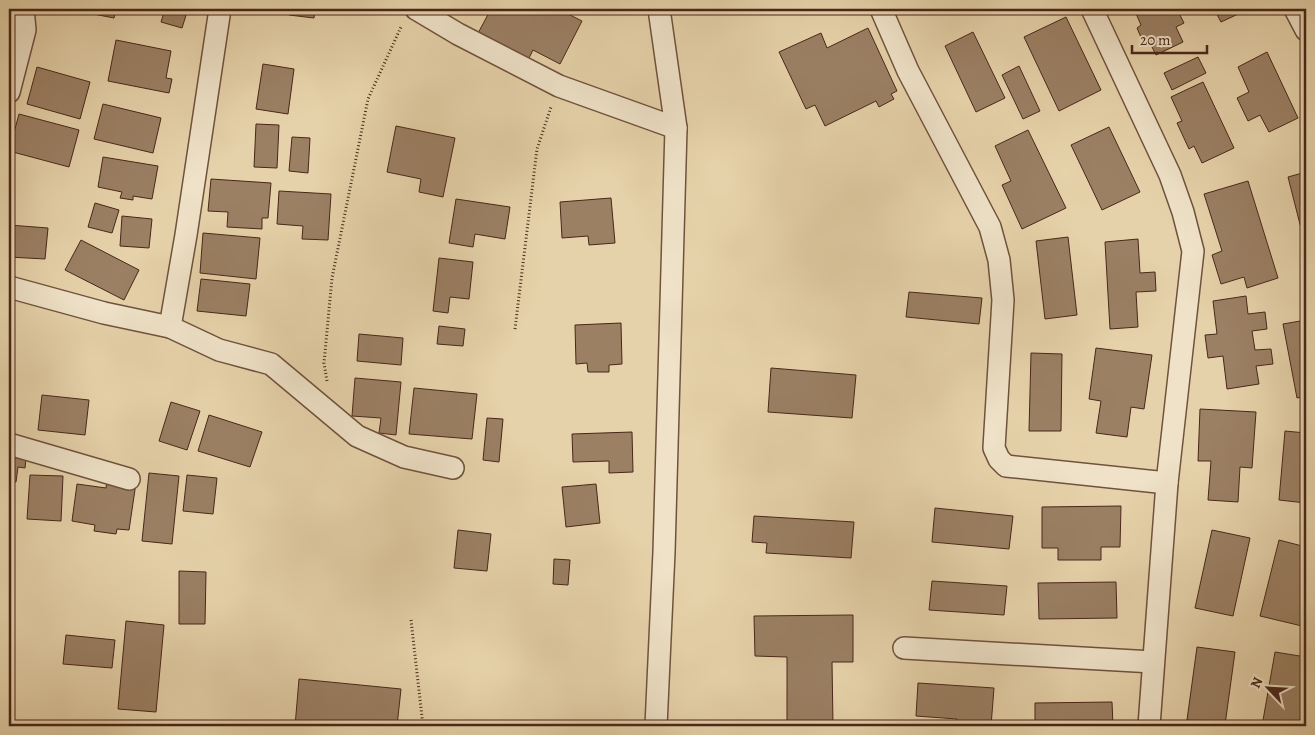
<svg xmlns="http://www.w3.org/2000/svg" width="1315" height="735" font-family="Alegreya,serif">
  <rect width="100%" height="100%" fill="#e6d2aa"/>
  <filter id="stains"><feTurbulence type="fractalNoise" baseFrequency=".004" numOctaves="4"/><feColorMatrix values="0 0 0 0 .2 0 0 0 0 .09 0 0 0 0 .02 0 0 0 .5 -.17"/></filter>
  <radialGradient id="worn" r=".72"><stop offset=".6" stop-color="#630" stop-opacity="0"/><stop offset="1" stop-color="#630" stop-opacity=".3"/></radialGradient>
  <!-- building -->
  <g fill="#9b8064" stroke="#492719">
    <path d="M 84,9 L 116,9 L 114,18 L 83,12 Z"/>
    <path d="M 165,9 L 188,9 L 182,28 L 161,22 Z"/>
    <path d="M 289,9 L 315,9 L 314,18 L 289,15 Z"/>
    <path d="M 491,9 L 558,9 L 582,21 L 560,64 L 533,50 L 527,62 L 477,35 Z"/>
    <path d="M 1134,9 L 1177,9 L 1184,23 L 1176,27 L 1183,42 L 1156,55 L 1148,39 L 1143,42 L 1137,28 L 1141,25 Z"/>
    <path d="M 1214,9 L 1249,9 L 1221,22 Z"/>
    <path d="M 1066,17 L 1101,90 L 1059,111 L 1024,37 Z"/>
    <path d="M 868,28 L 897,91 L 891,94 L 894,99 L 879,107 L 876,101 L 825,126 L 815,105 L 806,109 L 779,52 L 821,33 L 827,48 Z"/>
    <path d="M 973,32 L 1005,98 L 976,112 L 945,46 Z"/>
    <path d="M 116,40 L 171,51 L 166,78 L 172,79 L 169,93 L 108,81 Z"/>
    <path d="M 1267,52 L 1298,118 L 1269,132 L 1260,115 L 1248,121 L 1237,98 L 1249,92 L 1238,67 Z"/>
    <path d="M 1198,57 L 1206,73 L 1172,90 L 1164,73 Z"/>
    <path d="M 263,64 L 294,69 L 288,114 L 256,109 Z"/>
    <path d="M 1019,66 L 1040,111 L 1023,119 L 1002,75 Z"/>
    <path d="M 37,67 L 90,82 L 80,119 L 27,104 Z"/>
    <path d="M 1203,82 L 1234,148 L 1202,163 L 1194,146 L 1189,149 L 1177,123 L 1182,121 L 1171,97 Z"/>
    <path d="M 103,104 L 161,118 L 153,153 L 94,139 Z"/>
    <path d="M 19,114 L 79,130 L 69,167 L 9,151 Z"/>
    <path d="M 256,124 L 279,125 L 277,168 L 254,167 Z"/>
    <path d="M 396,126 L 455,138 L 443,197 L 419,192 L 421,179 L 387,172 Z"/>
    <path d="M 1109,127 L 1140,192 L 1102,210 L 1071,145 Z"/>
    <path d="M 1028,130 L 1066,208 L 1022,229 L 1002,185 L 1011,181 L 995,146 Z"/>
    <path d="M 292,137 L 310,138 L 308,173 L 289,171 Z"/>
    <path d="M 103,157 L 158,166 L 152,199 L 133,196 L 133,200 L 120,198 L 122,192 L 98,187 Z"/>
    <path d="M 1306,172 L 1306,248 L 1288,177 Z"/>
    <path d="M 211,179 L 271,183 L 268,218 L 262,218 L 262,229 L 227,227 L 228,212 L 208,211 Z"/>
    <path d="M 1248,181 L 1278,278 L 1247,288 L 1244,277 L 1221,284 L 1212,255 L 1222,251 L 1204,194 Z"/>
    <path d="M 279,191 L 331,194 L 328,240 L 302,239 L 303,226 L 277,224 Z"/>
    <path d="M 611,198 L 615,243 L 589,245 L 588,236 L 562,238 L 560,202 Z"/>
    <path d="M 456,199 L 510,207 L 505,239 L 475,234 L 473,247 L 449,243 Z"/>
    <path d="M 95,203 L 119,210 L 112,233 L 88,227 Z"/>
    <path d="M 122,216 L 152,219 L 149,248 L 120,246 Z"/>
    <path d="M 9,225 L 48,228 L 45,259 L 9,257 Z"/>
    <path d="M 203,233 L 260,238 L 256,279 L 200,273 Z"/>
    <path d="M 1068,237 L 1077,315 L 1045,319 L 1036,241 Z"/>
    <path d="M 1138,239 L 1140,273 L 1155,272 L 1156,291 L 1136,292 L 1138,327 L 1110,329 L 1105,242 Z"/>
    <path d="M 81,240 L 139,270 L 124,300 L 65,270 Z"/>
    <path d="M 439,258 L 473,262 L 469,299 L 450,297 L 448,313 L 433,311 Z"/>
    <path d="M 201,279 L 250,284 L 246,316 L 197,311 Z"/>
    <path d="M 909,292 L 982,298 L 979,324 L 906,317 Z"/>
    <path d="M 1246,296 L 1248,314 L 1265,312 L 1267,329 L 1252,331 L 1255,350 L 1271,349 L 1273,364 L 1256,366 L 1259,384 L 1227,389 L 1223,356 L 1208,358 L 1205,335 L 1217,334 L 1213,301 Z"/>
    <path d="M 1306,320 L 1306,396 L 1297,398 L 1283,324 Z"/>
    <path d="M 621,323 L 622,364 L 609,365 L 609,372 L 588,372 L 587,363 L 576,364 L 575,325 Z"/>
    <path d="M 439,326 L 465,329 L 463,346 L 437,344 Z"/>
    <path d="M 359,334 L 403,338 L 401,365 L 357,361 Z"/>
    <path d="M 1096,348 L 1152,355 L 1144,409 L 1131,407 L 1127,437 L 1096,433 L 1101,401 L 1089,399 Z"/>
    <path d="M 9,353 L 14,354 L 9,387 Z"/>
    <path d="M 1031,353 L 1062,354 L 1061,431 L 1029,431 Z"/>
    <path d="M 771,368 L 856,375 L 852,418 L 768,412 Z"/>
    <path d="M 355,378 L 401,382 L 396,435 L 379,433 L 381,418 L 352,416 Z"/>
    <path d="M 414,388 L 477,394 L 472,439 L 409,434 Z"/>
    <path d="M 42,395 L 89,400 L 85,435 L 38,430 Z"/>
    <path d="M 171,402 L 200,411 L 187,450 L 159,441 Z"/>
    <path d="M 1200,409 L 1256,412 L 1252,468 L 1240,467 L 1238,502 L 1208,500 L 1211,461 L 1198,461 Z"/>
    <path d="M 209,415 L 262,432 L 250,467 L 198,451 Z"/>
    <path d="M 487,418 L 503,419 L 499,462 L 483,460 Z"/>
    <path d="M 1285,431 L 1306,433 L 1306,503 L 1279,500 Z"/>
    <path d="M 632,432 L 633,472 L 609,473 L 609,461 L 573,462 L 572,434 Z"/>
    <path d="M 9,451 L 26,458 L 25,468 L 18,467 L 16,482 L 9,481 Z"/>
    <path d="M 149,473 L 179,476 L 172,544 L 142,541 Z"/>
    <path d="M 30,475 L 63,476 L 61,521 L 27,519 Z"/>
    <path d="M 187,475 L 217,478 L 213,514 L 183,511 Z"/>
    <path d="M 107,479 L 136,483 L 129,530 L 117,529 L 116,534 L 94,531 L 95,525 L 72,521 L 77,484 L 106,488 Z"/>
    <path d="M 596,484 L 600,523 L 566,527 L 562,487 Z"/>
    <path d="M 1121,506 L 1120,547 L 1101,547 L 1101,560 L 1058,560 L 1058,548 L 1042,548 L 1042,507 Z"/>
    <path d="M 935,508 L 1013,516 L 1009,549 L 932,542 Z"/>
    <path d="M 754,516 L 854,522 L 851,558 L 766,553 L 767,543 L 752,542 Z"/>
    <path d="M 458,530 L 491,534 L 487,571 L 454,568 Z"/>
    <path d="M 1212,530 L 1250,538 L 1233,616 L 1195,608 Z"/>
    <path d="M 1279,540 L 1306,547 L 1306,607 L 1302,626 L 1260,616 Z"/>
    <path d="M 554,559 L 570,560 L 568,585 L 553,584 Z"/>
    <path d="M 179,571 L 206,572 L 205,624 L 179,624 Z"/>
    <path d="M 932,581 L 1007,586 L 1004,615 L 929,610 Z"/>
    <path d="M 1116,582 L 1117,618 L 1039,619 L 1038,583 Z"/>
    <path d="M 853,615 L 853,662 L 832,662 L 833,726 L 787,726 L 787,657 L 755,656 L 754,616 Z"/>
    <path d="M 126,621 L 164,625 L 156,712 L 118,709 Z"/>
    <path d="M 66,635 L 115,640 L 112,668 L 63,664 Z"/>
    <path d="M 1197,647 L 1235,652 L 1225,725 L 1187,720 Z"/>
    <path d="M 1275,652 L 1306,657 L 1306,689 L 1299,726 L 1262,726 Z"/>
    <path d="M 299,679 L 401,689 L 397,726 L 295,726 Z"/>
    <path d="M 918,683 L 994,688 L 991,726 L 956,726 L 957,719 L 916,716 Z"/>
    <path d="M 1112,702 L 1113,726 L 1035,726 L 1035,703 Z"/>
  </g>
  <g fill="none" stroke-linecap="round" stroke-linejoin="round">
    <!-- street casing -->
    <g stroke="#70523d" stroke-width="24">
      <g id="street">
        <path d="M 416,9 L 458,34 L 559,86 L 676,128"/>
        <path d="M 881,9 L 908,71 L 990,227 L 999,260 L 1003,300 L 994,448 L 999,459 L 1006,466 L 1167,483"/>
        <path d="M 1092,9 L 1170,175 L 1183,212 L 1193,251 L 1167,483 L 1149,726"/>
        <path d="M 1295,9 L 1306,30"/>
        <path d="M 9,92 L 25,30 L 23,9"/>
        <path d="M 9,287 L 104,313 L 170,327 L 219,350 L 271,364 L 357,436 L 404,457 L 453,468"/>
        <path d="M 170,327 L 186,235 L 220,9"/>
        <path d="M 9,444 L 129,479"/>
        <path d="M 904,648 L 1153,662"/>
        <path d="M 656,726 L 664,552 L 676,128 L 659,9"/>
      </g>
    </g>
    <!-- path -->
    <g stroke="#492719" stroke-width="3" stroke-dasharray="1 2.5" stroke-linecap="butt">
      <path d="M 515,329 L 537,149 L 551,107"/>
      <path d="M 327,381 L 324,363 L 332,278 L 368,99 L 401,27"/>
      <path d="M 411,620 L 423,726"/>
    </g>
    <!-- street -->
    <use href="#street" stroke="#efe2c8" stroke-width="21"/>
  </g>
  <!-- margin -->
  <rect width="1315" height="735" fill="none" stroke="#e6d2aa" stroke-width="30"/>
  <rect x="10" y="10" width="1295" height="715" fill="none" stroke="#492719" stroke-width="2.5"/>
  <rect x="15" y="15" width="1285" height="705" fill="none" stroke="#492719"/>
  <!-- north arrow -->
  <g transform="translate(1268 688) rotate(295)" stroke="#efe2c8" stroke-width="4" paint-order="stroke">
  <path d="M0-4L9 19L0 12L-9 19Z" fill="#492719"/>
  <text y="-8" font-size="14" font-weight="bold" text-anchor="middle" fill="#492719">N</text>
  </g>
  <!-- scale -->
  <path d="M1132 45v8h75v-8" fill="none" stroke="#492719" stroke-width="2.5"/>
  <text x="1140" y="45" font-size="15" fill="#492719" stroke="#efe2c8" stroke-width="4" paint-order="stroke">20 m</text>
  <rect width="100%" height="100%" filter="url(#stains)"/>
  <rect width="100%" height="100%" fill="url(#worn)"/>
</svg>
